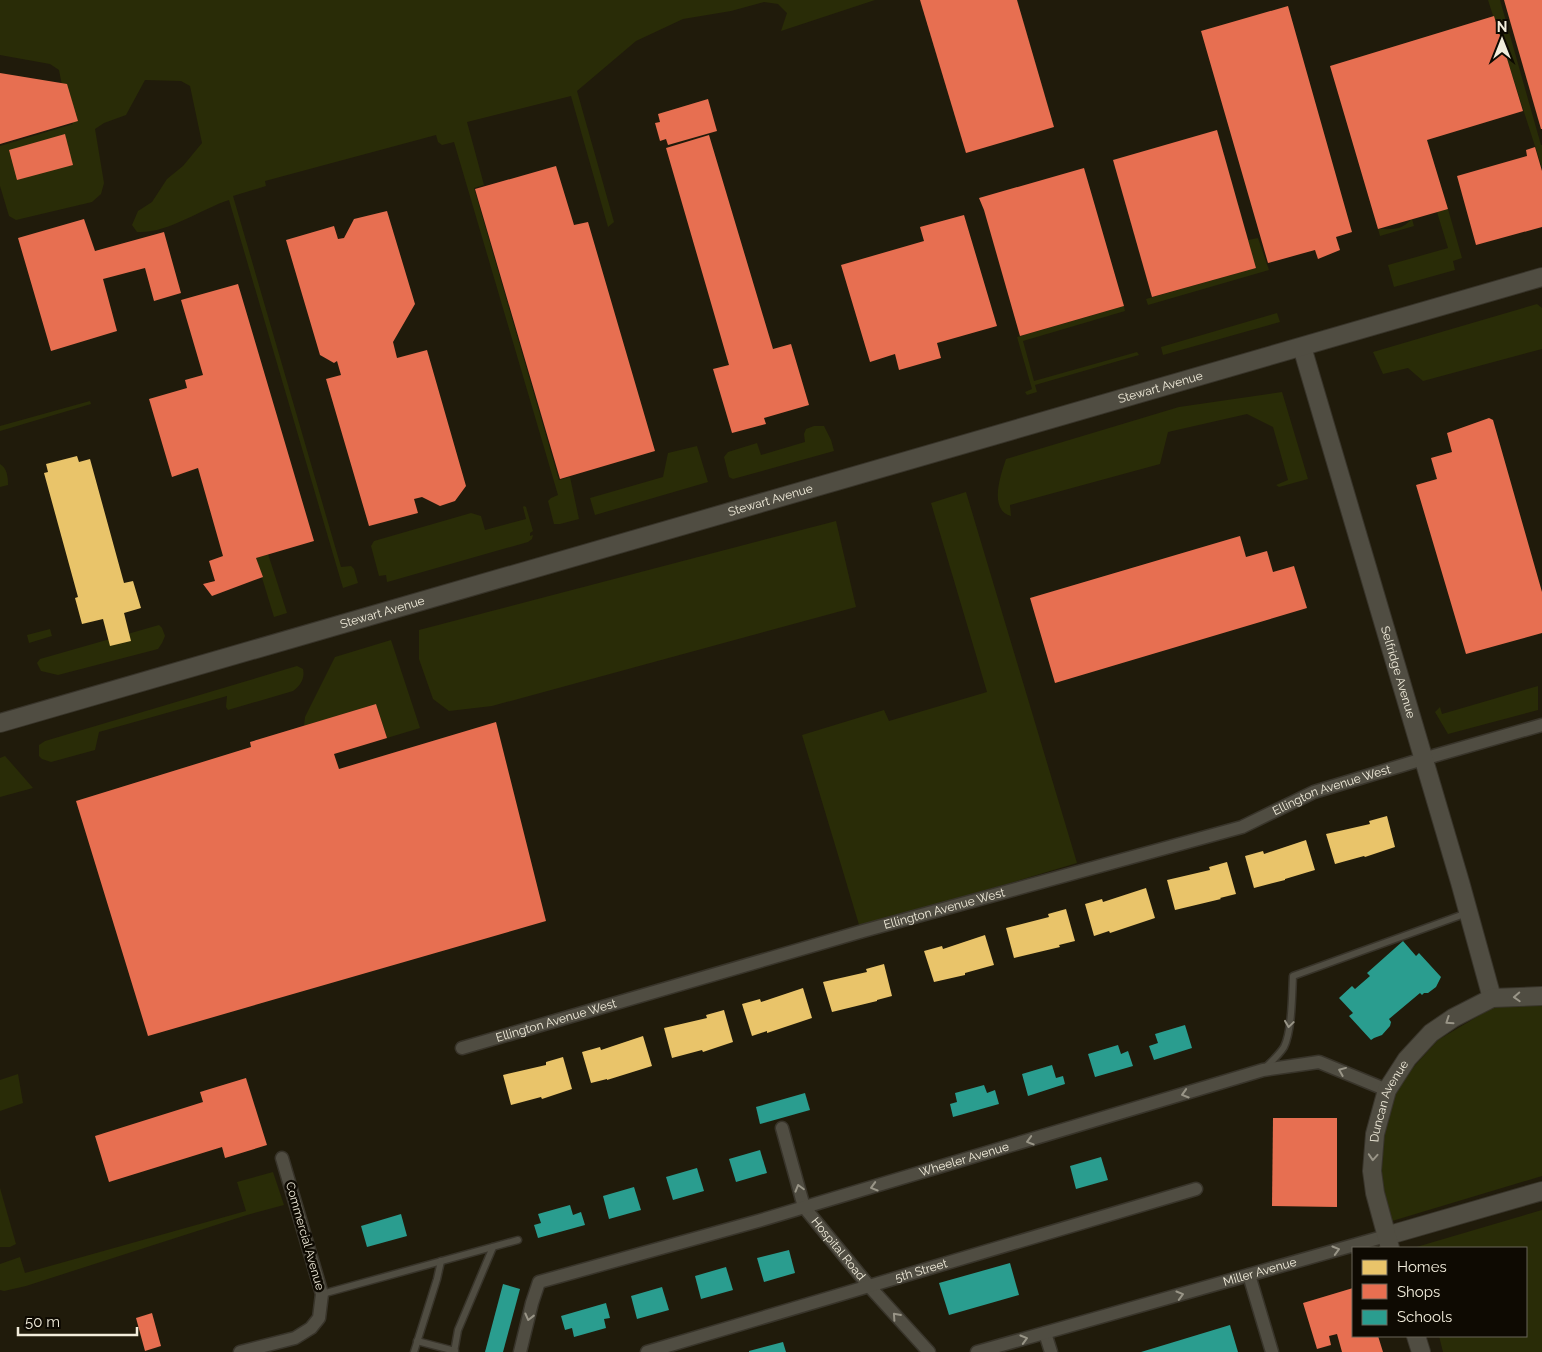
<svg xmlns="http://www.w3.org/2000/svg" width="1542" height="1352" font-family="Raleway,sans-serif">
  <rect width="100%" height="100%" fill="#201b0b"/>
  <!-- green -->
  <g fill="#292c07">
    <path d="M 0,0 L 875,0 L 781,31 L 787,13 L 778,4 L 764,2 L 731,11 L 683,19 L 636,41 L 577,91 L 614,222 L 608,227 L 571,96 L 467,122 L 484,185 L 474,188 L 559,480 L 570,477 L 579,519 L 560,524 L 554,524 L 548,501 L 551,498 L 558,495 L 454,142 L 442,145 L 438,142 L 436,135 L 265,181 L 266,186 L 233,196 L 341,567 L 351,566 L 354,569 L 358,583 L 343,588 L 229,200 C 201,209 167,234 137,232 L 132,225 L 138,211 L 152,202 L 167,179 L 183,166 L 202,143 L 190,86 L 181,81 L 145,80 L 126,115 L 104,123 L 95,129 L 104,183 L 101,194 L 92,202 L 16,220 L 9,216 L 0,186 L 0,146 L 73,124 L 65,101 L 59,70 L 50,64 L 0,55 Z"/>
    <path d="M 1488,0 L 1500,0 L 1541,145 L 1542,145 L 1542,168 Z"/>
    <path d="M 1448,209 L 1462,258 L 1453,261 L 1455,270 L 1394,287 L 1388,265 L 1448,248 L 1437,212 Z"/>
    <path d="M 1412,219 L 1414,226 L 1380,236 L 1378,229 C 1393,229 1400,231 1412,219 Z"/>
    <path d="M 1258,238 L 1269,270 L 1148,305 L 1146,299 L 1255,268 L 1248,240 Z"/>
    <path d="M 1537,304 L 1542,308 L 1542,349 L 1423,381 L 1408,368 L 1383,374 L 1373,352 Z"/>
    <path d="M 1124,306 L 1125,311 L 1023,341 L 1034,381 L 1137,352 L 1139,355 L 1035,385 L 1037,392 L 1027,395 L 1025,392 L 1032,389 L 1017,337 Z"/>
    <path d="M 1277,313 L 1280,322 L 1163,355 L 1161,347 Z"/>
    <path d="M 1282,392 L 1308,479 L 1279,487 L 1276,485 L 1288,480 L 1273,427 L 1247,414 L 1168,432 L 1160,464 L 1010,505 L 1011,516 C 988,510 1001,474 1006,459 L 1179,407 Z"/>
    <path d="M 90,401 L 91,404 L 0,431 L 0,426 Z"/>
    <path d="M 814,426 L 824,426 L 831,440 L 834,451 L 733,479 L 729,477 L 724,457 L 728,452 L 757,443 L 761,455 L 805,442 L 804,434 L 806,429 Z"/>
    <path d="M 697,446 L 708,482 L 595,515 L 590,498 L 663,477 L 668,453 Z"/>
    <path d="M 0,464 C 7,468 8,477 8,485 L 0,487 Z"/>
    <path d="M 966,492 L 1077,863 L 860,928 L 802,735 L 884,710 L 889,721 L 987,692 L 931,503 Z"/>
    <path d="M 524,506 L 526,507 L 533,531 L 530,533 L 530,536 L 533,535 L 532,539 L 528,542 L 391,581 L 387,582 L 386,575 L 379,576 L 371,546 L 374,541 L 471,513 L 481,516 L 485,530 L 526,519 L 523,507 Z"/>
    <path d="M 836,521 L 856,607 L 492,706 L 449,711 L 433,699 L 419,659 L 419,630 Z"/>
    <path d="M 268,554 L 287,613 L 274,617 L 256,558 Z"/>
    <path d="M 159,625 L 162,628 L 165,636 L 162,643 L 158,649 L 58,675 L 41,671 L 37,663 L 40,659 Z"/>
    <path d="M 50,629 L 52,636 L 29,643 L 27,635 Z"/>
    <path d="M 391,640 L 420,728 L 387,738 L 376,704 L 304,726 L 305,717 L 335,657 Z"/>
    <path d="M 297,666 L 303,669 C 305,678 301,685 293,691 L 228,710 L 226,707 L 227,696 L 99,732 L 95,750 L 51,762 L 42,759 L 39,756 L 39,745 L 45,741 Z"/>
    <path d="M 1538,686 L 1538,710 L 1448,734 L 1435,712 L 1440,707 L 1442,714 Z"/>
    <path d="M 5,756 L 33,788 L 0,797 L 0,758 Z"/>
    <path d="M 1542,1001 L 1542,1176 L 1392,1221 L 1388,1213 L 1381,1180 L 1385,1125 L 1399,1083 L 1438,1040 L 1480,1015 L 1498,1005 Z"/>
    <path d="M 18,1074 L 23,1103 L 0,1111 L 0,1080 Z"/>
    <path d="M 273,1172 L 284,1205 L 247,1215 L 26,1286 L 4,1291 L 0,1290 L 0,1264 L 20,1257 L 25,1273 L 246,1211 L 237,1182 Z"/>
    <path d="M 0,1188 L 16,1244 L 10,1247 L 0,1247 Z"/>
    <path d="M 1542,1210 L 1542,1352 L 1443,1352 L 1439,1336 L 1526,1336 L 1526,1248 L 1413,1248 Z"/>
  </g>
  <!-- homes -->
  <g fill="#e9c46a">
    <path d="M 77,456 L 79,462 L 90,459 L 124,583 L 133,581 L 141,608 L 124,613 L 131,641 L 110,646 L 103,619 L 82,624 L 75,598 L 78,597 L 44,473 L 48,472 L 46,464 Z"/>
    <path d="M 1387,816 L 1395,847 L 1365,857 L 1364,856 L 1335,864 L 1326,834 L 1370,824 L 1369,821 Z"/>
    <path d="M 1306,840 L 1315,870 L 1285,879 L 1285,880 L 1254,888 L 1245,856 L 1263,851 L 1264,854 Z"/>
    <path d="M 1227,862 L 1236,894 L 1220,898 L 1221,899 L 1175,910 L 1167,880 L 1210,870 L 1209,867 Z"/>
    <path d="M 1146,888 L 1155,918 L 1110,933 L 1109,931 L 1094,936 L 1085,904 L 1102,899 L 1103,902 Z"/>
    <path d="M 1066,909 L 1075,941 L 1059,945 L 1060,947 L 1014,958 L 1006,928 L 1049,917 L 1048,914 Z"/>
    <path d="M 985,935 L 994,965 L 965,973 L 965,975 L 934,982 L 924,951 L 942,946 L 943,949 Z"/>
    <path d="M 884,964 L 892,996 L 877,1000 L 877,1001 L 832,1012 L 823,982 L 867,972 L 866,969 Z"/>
    <path d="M 803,988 L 812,1018 L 767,1033 L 767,1031 L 752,1036 L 742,1004 L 760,999 L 761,1002 Z"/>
    <path d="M 724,1010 L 733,1042 L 703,1052 L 702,1050 L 672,1058 L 664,1028 L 707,1018 L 706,1015 Z"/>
    <path d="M 643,1036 L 652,1066 L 607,1080 L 607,1079 L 591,1083 L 582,1052 L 600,1047 L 601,1050 Z"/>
    <path d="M 563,1057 L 572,1089 L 542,1099 L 541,1097 L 511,1105 L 503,1075 L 546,1065 L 546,1062 Z"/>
  </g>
  <!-- shops -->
  <g fill="#e76f51">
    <path d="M 920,0 L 1017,0 L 1054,127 L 966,153 Z"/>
    <path d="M 1504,0 L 1542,0 L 1542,129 L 1541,129 Z"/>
    <path d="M 1288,6 L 1352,232 L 1336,237 L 1340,250 L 1318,259 L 1315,250 L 1268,263 L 1201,31 Z"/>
    <path d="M 1494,16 L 1523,111 L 1427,140 L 1448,209 L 1378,229 L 1330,66 Z"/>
    <path d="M 0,73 L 67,84 L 78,121 L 0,144 Z"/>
    <path d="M 708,99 L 717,131 L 668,145 L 666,139 L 660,141 L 655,123 L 660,122 L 658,114 Z"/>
    <path d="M 1217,130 L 1256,268 L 1152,297 L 1113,160 Z"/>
    <path d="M 65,134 L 73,165 L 17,180 L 9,150 Z"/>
    <path d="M 709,135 L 773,349 L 791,344 L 809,405 L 764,418 L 766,424 L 732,433 L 713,369 L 729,365 L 666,148 Z"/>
    <path d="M 1535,147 L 1542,171 L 1542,227 L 1476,245 L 1457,176 L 1527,156 L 1526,150 Z"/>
    <path d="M 556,166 L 574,225 L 588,222 L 655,451 L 560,479 L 475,189 Z"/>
    <path d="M 1084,168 L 1124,306 L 1020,336 L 984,210 L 979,198 Z"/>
    <path d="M 387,211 L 415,304 L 393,342 L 397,358 L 427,350 L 466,486 L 455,501 L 440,506 L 422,497 L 414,499 L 418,513 L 369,526 L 326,379 L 341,375 L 337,361 L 334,363 L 320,355 L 286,240 L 334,226 L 338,239 L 344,238 L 354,219 Z"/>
    <path d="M 964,215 L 997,326 L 937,343 L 941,358 L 899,370 L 895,354 L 870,362 L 841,265 L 924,241 L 920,227 Z"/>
    <path d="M 84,219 L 95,251 L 164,232 L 181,293 L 154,301 L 145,268 L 103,279 L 117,331 L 51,351 L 18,238 Z"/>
    <path d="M 238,284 L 314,541 L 256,558 L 263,577 L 212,596 L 203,584 L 215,581 L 209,561 L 223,556 L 198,468 L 172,477 L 149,399 L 187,388 L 185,380 L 203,375 L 181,300 Z"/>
    <path d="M 1489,418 L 1493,420 L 1542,592 L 1542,633 L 1466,654 L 1416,485 L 1437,479 L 1431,458 L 1452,452 L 1447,433 Z"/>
    <path d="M 1240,536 L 1246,557 L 1267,551 L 1273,572 L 1294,566 L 1307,608 L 1055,683 L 1030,598 Z"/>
    <path d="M 376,704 L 387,738 L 334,754 L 339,769 L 496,722 L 546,921 L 148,1036 L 76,801 L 251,747 L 250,742 Z"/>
    <path d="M 246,1078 L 267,1145 L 225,1158 L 222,1147 L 109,1182 L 95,1136 L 203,1102 L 200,1092 Z"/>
    <path d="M 1273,1118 L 1337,1118 L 1337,1207 L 1272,1206 Z"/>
    <path d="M 1353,1288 L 1353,1336 L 1378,1336 L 1383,1352 L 1342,1352 L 1337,1334 L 1329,1336 L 1331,1345 L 1317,1349 L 1303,1303 Z"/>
    <path d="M 152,1313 L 161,1346 L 145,1351 L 136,1318 Z"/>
  </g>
  <!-- schools -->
  <g fill="#2a9d8f">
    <path d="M 1403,941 L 1416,956 L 1419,953 L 1441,977 L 1436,987 L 1428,993 L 1424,993 L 1422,995 L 1420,993 L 1389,1019 L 1391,1022 L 1390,1026 L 1382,1035 L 1374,1038 L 1371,1040 L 1349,1016 L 1353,1013 L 1339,998 L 1352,986 L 1355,989 L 1370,976 L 1367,973 Z"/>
    <path d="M 1185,1025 L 1192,1048 L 1154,1060 L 1149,1046 L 1158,1043 L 1155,1034 Z"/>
    <path d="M 1118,1045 L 1121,1054 L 1128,1051 L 1133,1066 L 1095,1077 L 1088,1054 Z"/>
    <path d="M 1052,1065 L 1056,1078 L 1063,1076 L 1065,1084 L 1028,1096 L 1022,1074 Z"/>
    <path d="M 984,1085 L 987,1093 L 995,1090 L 999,1104 L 953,1117 L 950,1104 L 957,1102 L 955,1093 Z"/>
    <path d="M 805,1093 L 810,1110 L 760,1124 L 756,1107 Z"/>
    <path d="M 760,1150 L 767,1173 L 736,1182 L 729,1159 Z"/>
    <path d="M 1101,1157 L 1108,1180 L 1076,1189 L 1070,1166 Z"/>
    <path d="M 697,1168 L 704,1191 L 673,1200 L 666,1177 Z"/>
    <path d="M 634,1187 L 641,1210 L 609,1219 L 603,1196 Z"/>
    <path d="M 570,1205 L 573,1215 L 581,1212 L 585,1225 L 538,1238 L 534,1225 L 541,1223 L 538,1214 Z"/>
    <path d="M 401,1214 L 407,1236 L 367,1247 L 361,1226 Z"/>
    <path d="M 789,1250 L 795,1273 L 764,1282 L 757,1258 Z"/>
    <path d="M 1010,1263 L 1019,1295 L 949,1315 L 939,1283 Z"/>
    <path d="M 726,1267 L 733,1290 L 701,1299 L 695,1276 Z"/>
    <path d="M 503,1284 L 520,1289 L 503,1352 L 485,1352 Z"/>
    <path d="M 662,1287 L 669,1310 L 637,1319 L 631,1296 Z"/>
    <path d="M 606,1303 L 610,1318 L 604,1319 L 606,1328 L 574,1337 L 572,1328 L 565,1330 L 561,1316 Z"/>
    <path d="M 1230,1325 L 1238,1352 L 1141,1352 Z"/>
    <path d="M 783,1342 L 786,1352 L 749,1352 L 749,1351 Z"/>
  </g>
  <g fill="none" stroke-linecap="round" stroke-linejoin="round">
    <!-- lane casing -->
    <g stroke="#38342a" stroke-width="9">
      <g id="lane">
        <path d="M 1265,1068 C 1272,1061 1279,1055 1284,1047 C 1292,1031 1292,995 1293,976 L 1467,913"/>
        <path d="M 322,1294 L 518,1240"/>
        <path d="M 417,1341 L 455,1351"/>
        <path d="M 414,1352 L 437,1279 L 441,1261"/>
        <path d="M 454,1352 L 458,1330 L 493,1247"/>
      </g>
    </g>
    <!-- street casing -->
    <g stroke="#38342a" stroke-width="15">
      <g id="street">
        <path id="s1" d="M 462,1048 L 863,931 L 1242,827 L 1314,792 L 1423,759 L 1542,725"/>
        <path id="s2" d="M 782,1128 L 804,1207 L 869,1286 L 929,1352"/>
        <path d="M 1249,1275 L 1272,1352"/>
        <path d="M 1045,1333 L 1051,1352"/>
        <path d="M 240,1352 L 295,1338 L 311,1328 L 319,1318 L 322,1294 L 282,1158"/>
        <path id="s3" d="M 520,1352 L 532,1303 L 539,1282 L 758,1221 L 1263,1070 L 1319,1062 L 1387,1090"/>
        <path id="s4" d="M 647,1352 L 1196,1189"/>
        <path id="s5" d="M 977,1352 L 1386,1236"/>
      </g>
    </g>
    <!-- secondary casing -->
    <g stroke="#38342a" stroke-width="20">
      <g id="secondary">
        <path id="s6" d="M 1302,347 L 1460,882 L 1492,998"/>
        <path id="s7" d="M 0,723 L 1542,277"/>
        <path d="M 1386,1236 L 1542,1191"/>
        <path id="s8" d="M 1390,1248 L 1375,1193 L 1372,1171 L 1375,1134 L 1387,1090 L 1407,1059 L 1431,1033 L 1453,1018 L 1492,998 L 1542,996"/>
        <path d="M 1416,1336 L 1421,1352"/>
      </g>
    </g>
    <!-- lane -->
    <use href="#lane" stroke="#504d42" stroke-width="6"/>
    <!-- street -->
    <use href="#street" stroke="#504d42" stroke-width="12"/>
    <!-- secondary -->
    <use href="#secondary" stroke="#504d42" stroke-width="18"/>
  </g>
  <!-- one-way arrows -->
  <defs><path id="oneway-chevron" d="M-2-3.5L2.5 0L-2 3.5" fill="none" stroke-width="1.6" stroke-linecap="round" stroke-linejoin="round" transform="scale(1.25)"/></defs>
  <g stroke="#999587">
    <use href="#oneway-chevron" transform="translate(1517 997) rotate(177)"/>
    <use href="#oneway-chevron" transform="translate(1449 1021) rotate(146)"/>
    <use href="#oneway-chevron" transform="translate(1289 1024) rotate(98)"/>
    <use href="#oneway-chevron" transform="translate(1342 1071) rotate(-158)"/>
    <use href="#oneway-chevron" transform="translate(1185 1094) rotate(163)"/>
    <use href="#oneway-chevron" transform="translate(1030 1141) rotate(164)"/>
    <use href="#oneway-chevron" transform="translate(1373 1157) rotate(94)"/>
    <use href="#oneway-chevron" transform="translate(874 1187) rotate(164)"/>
    <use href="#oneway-chevron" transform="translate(799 1188) rotate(-106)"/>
    <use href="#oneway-chevron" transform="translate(1336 1250) rotate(-16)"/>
    <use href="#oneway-chevron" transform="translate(1180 1295) rotate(-16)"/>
    <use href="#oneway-chevron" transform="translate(896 1316) rotate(-132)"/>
    <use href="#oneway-chevron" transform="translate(529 1317) rotate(104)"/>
    <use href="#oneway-chevron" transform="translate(1024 1339) rotate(-16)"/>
  </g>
  <g text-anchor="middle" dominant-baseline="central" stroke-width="5" stroke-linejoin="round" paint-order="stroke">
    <!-- street labels -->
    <g font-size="12" fill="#f2eddc" stroke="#0e0a02">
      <text stroke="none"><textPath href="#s7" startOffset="1208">Stewart Avenue</textPath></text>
      <text stroke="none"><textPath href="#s7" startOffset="802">Stewart Avenue</textPath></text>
      <text stroke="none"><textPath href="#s7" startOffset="398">Stewart Avenue</textPath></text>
      <text stroke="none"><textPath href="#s6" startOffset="339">Selfridge Avenue</textPath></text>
      <text stroke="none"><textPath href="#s1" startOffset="908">Ellington Avenue West</textPath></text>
      <text stroke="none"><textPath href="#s1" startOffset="502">Ellington Avenue West</textPath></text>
      <text stroke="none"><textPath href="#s1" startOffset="98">Ellington Avenue West</textPath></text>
      <text stroke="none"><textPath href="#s8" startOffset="152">Duncan Avenue</textPath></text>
      <text stroke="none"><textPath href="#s3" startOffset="515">Wheeler Avenue</textPath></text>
      <text transform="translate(305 1236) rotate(74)">Commercial Avenue</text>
      <text stroke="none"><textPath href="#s2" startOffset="136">Hospital Road</textPath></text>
      <text stroke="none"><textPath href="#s4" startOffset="286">5th Street</textPath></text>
      <text stroke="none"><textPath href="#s5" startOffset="294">Miller Avenue</textPath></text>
    </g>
  </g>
  <!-- legend -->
  <rect x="1352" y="1247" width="175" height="90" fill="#0e0a02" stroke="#696559"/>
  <rect x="1362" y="1260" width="25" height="15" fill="#e9c46a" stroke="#696559"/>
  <text x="1397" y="1272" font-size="15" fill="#f2eddc">Homes</text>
  <rect x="1362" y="1284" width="25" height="15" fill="#e76f51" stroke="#696559"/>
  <text x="1397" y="1297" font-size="15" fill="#f2eddc">Shops</text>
  <rect x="1362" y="1310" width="25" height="15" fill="#2a9d8f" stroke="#696559"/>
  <text x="1397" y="1322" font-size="15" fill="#f2eddc">Schools</text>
  <!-- north arrow -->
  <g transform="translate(1502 40)" stroke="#0e0a02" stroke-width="4" paint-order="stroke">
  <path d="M0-4L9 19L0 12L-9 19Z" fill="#f2eddc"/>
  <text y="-8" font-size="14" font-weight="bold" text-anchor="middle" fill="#f2eddc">N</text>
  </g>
  <!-- scale -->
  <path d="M18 1327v8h119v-8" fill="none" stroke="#f2eddc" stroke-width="2.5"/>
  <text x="25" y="1327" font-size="15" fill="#f2eddc" stroke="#0e0a02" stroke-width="4" paint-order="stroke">50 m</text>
</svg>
